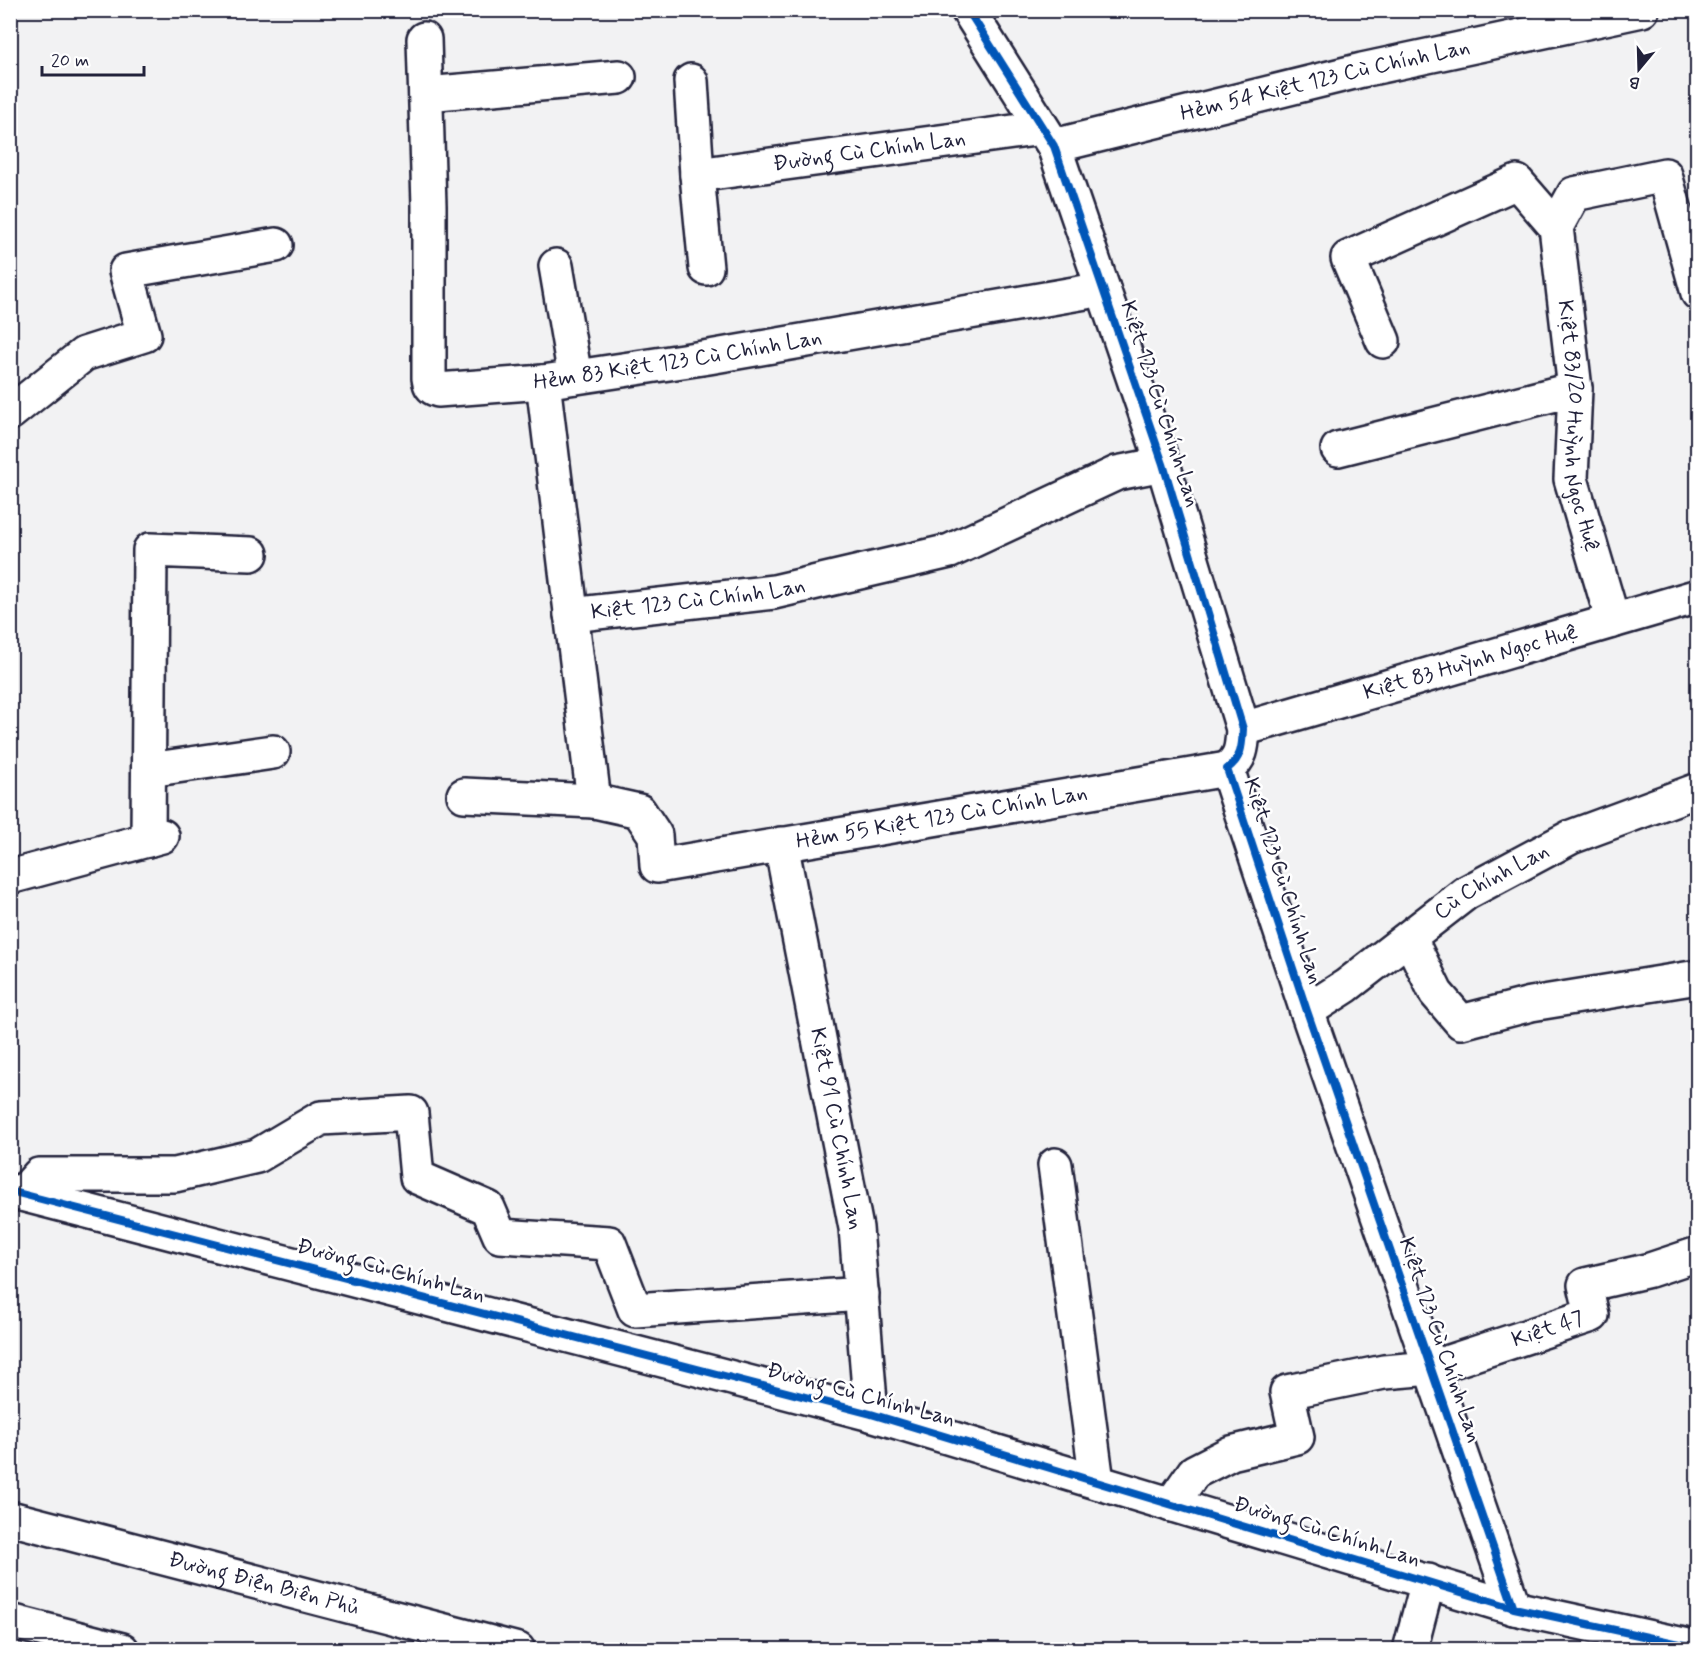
<svg xmlns="http://www.w3.org/2000/svg" width="1708" height="1660" font-family="Mynerve,sans-serif">
  <rect width="100%" height="100%" fill="#f2f2f3"/>
  <filter id="ink" filterUnits="userSpaceOnUse"><feTurbulence type="fractalNoise" baseFrequency=".0167" numOctaves="2"/><feDisplacementMap in="SourceGraphic" scale="12" xChannelSelector="R" yChannelSelector="G"/><feConvolveMatrix kernelMatrix="1 2 1 2 8 2 1 2 1" color-interpolation-filters="sRGB"/></filter>
  <g filter="url(#ink)">
    <g fill="none" stroke-linecap="round" stroke-linejoin="round">
      <!-- minor casing -->
      <g stroke="#22223b" stroke-width="38">
        <g id="minor">
          <path d="M 968,10 L 1054,146 L 1163,464 L 1243,729 C 1242,746 1242,758 1227,769 L 1307,1011 L 1514,1608"/>
          <path id="s1" d="M 424,39 L 429,206 L 429,378 C 430,385 431,388 438,390 L 543,382 L 709,357 L 1103,289"/>
          <path d="M 691,81 L 697,175 L 706,268"/>
          <path d="M 426,94 L 619,77"/>
          <path id="s2" d="M 1054,146 L 1362,70 L 1642,10"/>
          <path id="s3" d="M 697,175 L 1042,128"/>
          <path id="s4" d="M 1556,227 L 1575,389 L 1571,479 L 1613,621"/>
          <path d="M 1556,227 L 1574,194 L 1665,175 L 1698,293"/>
          <path d="M 556,266 L 575,377"/>
          <path d="M 1383,341 L 1348,258 L 1517,182 L 1556,227"/>
          <path d="M 543,382 L 594,801"/>
          <path d="M 10,413 L 84,354 L 144,335 L 126,271 L 276,245"/>
          <path d="M 1338,449 L 1575,389"/>
          <path id="s5" d="M 571,615 L 774,592 L 950,551 L 1117,473 L 1163,464"/>
          <path id="s6" d="M 1243,729 L 1698,596"/>
          <path d="M 149,770 L 273,752"/>
          <path id="s7" d="M 464,795 L 594,801 L 639,811 L 655,835 L 657,866 L 1227,769"/>
          <path d="M 148,840 L 150,550 L 251,554"/>
          <path id="s8" d="M 781,844 L 856,1228 L 871,1414"/>
          <path d="M 10,877 L 162,836"/>
          <path d="M 1410,939 L 1436,993 L 1461,1022 L 1531,1004 L 1698,977"/>
          <path id="s9" d="M 1307,1011 L 1346,986 L 1466,893 L 1571,837 L 1698,790"/>
          <path d="M 1055,1165 L 1097,1482"/>
          <path d="M 10,1191 L 871,1414 L 1514,1608 L 1698,1648"/>
          <path d="M 22,1194 L 39,1175 L 175,1175 L 257,1156 L 321,1118 L 411,1113 L 417,1177 L 488,1208 L 500,1236 L 609,1243 L 635,1310 L 862,1294"/>
          <path id="s10" d="M 1171,1505 L 1194,1472 L 1231,1453 L 1297,1437 L 1287,1392 L 1384,1372 L 1431,1368 L 1592,1315 L 1585,1285 L 1650,1270 L 1698,1254"/>
          <path d="M 1410,1650 L 1428,1581"/>
        </g>
      </g>
      <!-- major casing -->
      <g stroke="#22223b" stroke-width="38">
        <g id="major">
          <path id="s11" d="M 10,1518 L 518,1650"/>
          <path d="M 10,1621 L 122,1650"/>
        </g>
      </g>
      <!-- minor -->
      <use href="#minor" stroke="#fff" stroke-width="33"/>
      <!-- major -->
      <use href="#major" stroke="#fff" stroke-width="33"/>
      <!-- cycleway casing -->
      <g stroke="#fff" stroke-width="11">
        <g id="cycleway">
          <path d="M 968,10 L 1054,146 L 1163,464 L 1243,729 C 1242,746 1242,758 1227,769 L 1307,1011 L 1514,1608"/>
          <path d="M 10,1191 L 871,1414 L 1514,1608 L 1698,1648"/>
        </g>
      </g>
      <!-- cycleway -->
      <use href="#cycleway" stroke="#0057b8" stroke-width="8"/>
    </g>
  </g>
  <g text-anchor="middle" dominant-baseline="central" stroke-width="5" stroke-linejoin="round" paint-order="stroke">
    <!-- street labels -->
    <g font-size="22" fill="#22223b" stroke="#fff">
      <text stroke="none"><textPath href="#s2" startOffset="279">Hẻm 54 Kiệt 123 Cù Chính Lan</textPath></text>
      <text stroke="none"><textPath href="#s3" startOffset="174">Đường Cù Chính Lan</textPath></text>
      <text stroke="none"><textPath href="#s1" startOffset="597">Hẻm 83 Kiệt 123 Cù Chính Lan</textPath></text>
      <text transform="translate(1160 404) rotate(72)">Kiệt 123 Cù Chính Lan</text>
      <text stroke="none"><textPath href="#s4" startOffset="201">Kiệt 83/20 Huỳnh Ngọc Huệ</textPath></text>
      <text stroke="none"><textPath href="#s5" startOffset="128">Kiệt 123 Cù Chính Lan</textPath></text>
      <text stroke="none"><textPath href="#s6" startOffset="237">Kiệt 83 Huỳnh Ngọc Huệ</textPath></text>
      <text stroke="none"><textPath href="#s7" startOffset="525">Hẻm 55 Kiệt 123 Cù Chính Lan</textPath></text>
      <text transform="translate(1283 881) rotate(72)">Kiệt 123 Cù Chính Lan</text>
      <text stroke="none"><textPath href="#s9" startOffset="226">Cù Chính Lan</textPath></text>
      <text stroke="none"><textPath href="#s8" startOffset="290">Kiệt 91 Cù Chính Lan</textPath></text>
      <text transform="translate(391 1271) rotate(15)">Đường Cù Chính Lan</text>
      <text stroke="none"><textPath href="#s10" startOffset="465">Kiệt 47</textPath></text>
      <text transform="translate(1440 1340) rotate(71)">Kiệt 123 Cù Chính Lan</text>
      <text transform="translate(861 1395) rotate(15)">Đường Cù Chính Lan</text>
      <text transform="translate(1327 1532) rotate(17)">Đường Cù Chính Lan</text>
      <text stroke="none"><textPath href="#s11" startOffset="262">Đường Điện Biên Phủ</textPath></text>
    </g>
  </g>
  <!-- margin -->
  <rect width="1708" height="1660" fill="none" stroke="#fff" stroke-width="36"/>
  <rect x="18" y="18" width="1672" height="1624" fill="none" stroke="#22223b" stroke-width="2" filter="url(#ink)"/>
  <!-- north arrow -->
  <g transform="translate(1639 69) rotate(199)" stroke="#ffffff" stroke-width="4.5" paint-order="stroke">
  <path d="M0-4.5L10 22L0 15L-10 22Z" fill="#22223b"/>
  <text y="-9" font-size="16" font-weight="bold" text-anchor="middle" fill="#22223b">B</text>
  </g>
  <!-- scale -->
  <path d="M42 66v9h102v-9" fill="none" stroke="#22223b" stroke-width="3"/>
  <text x="51" y="66" font-size="18" fill="#22223b" stroke="#ffffff" stroke-width="4.5" paint-order="stroke">20 m</text>
</svg>
